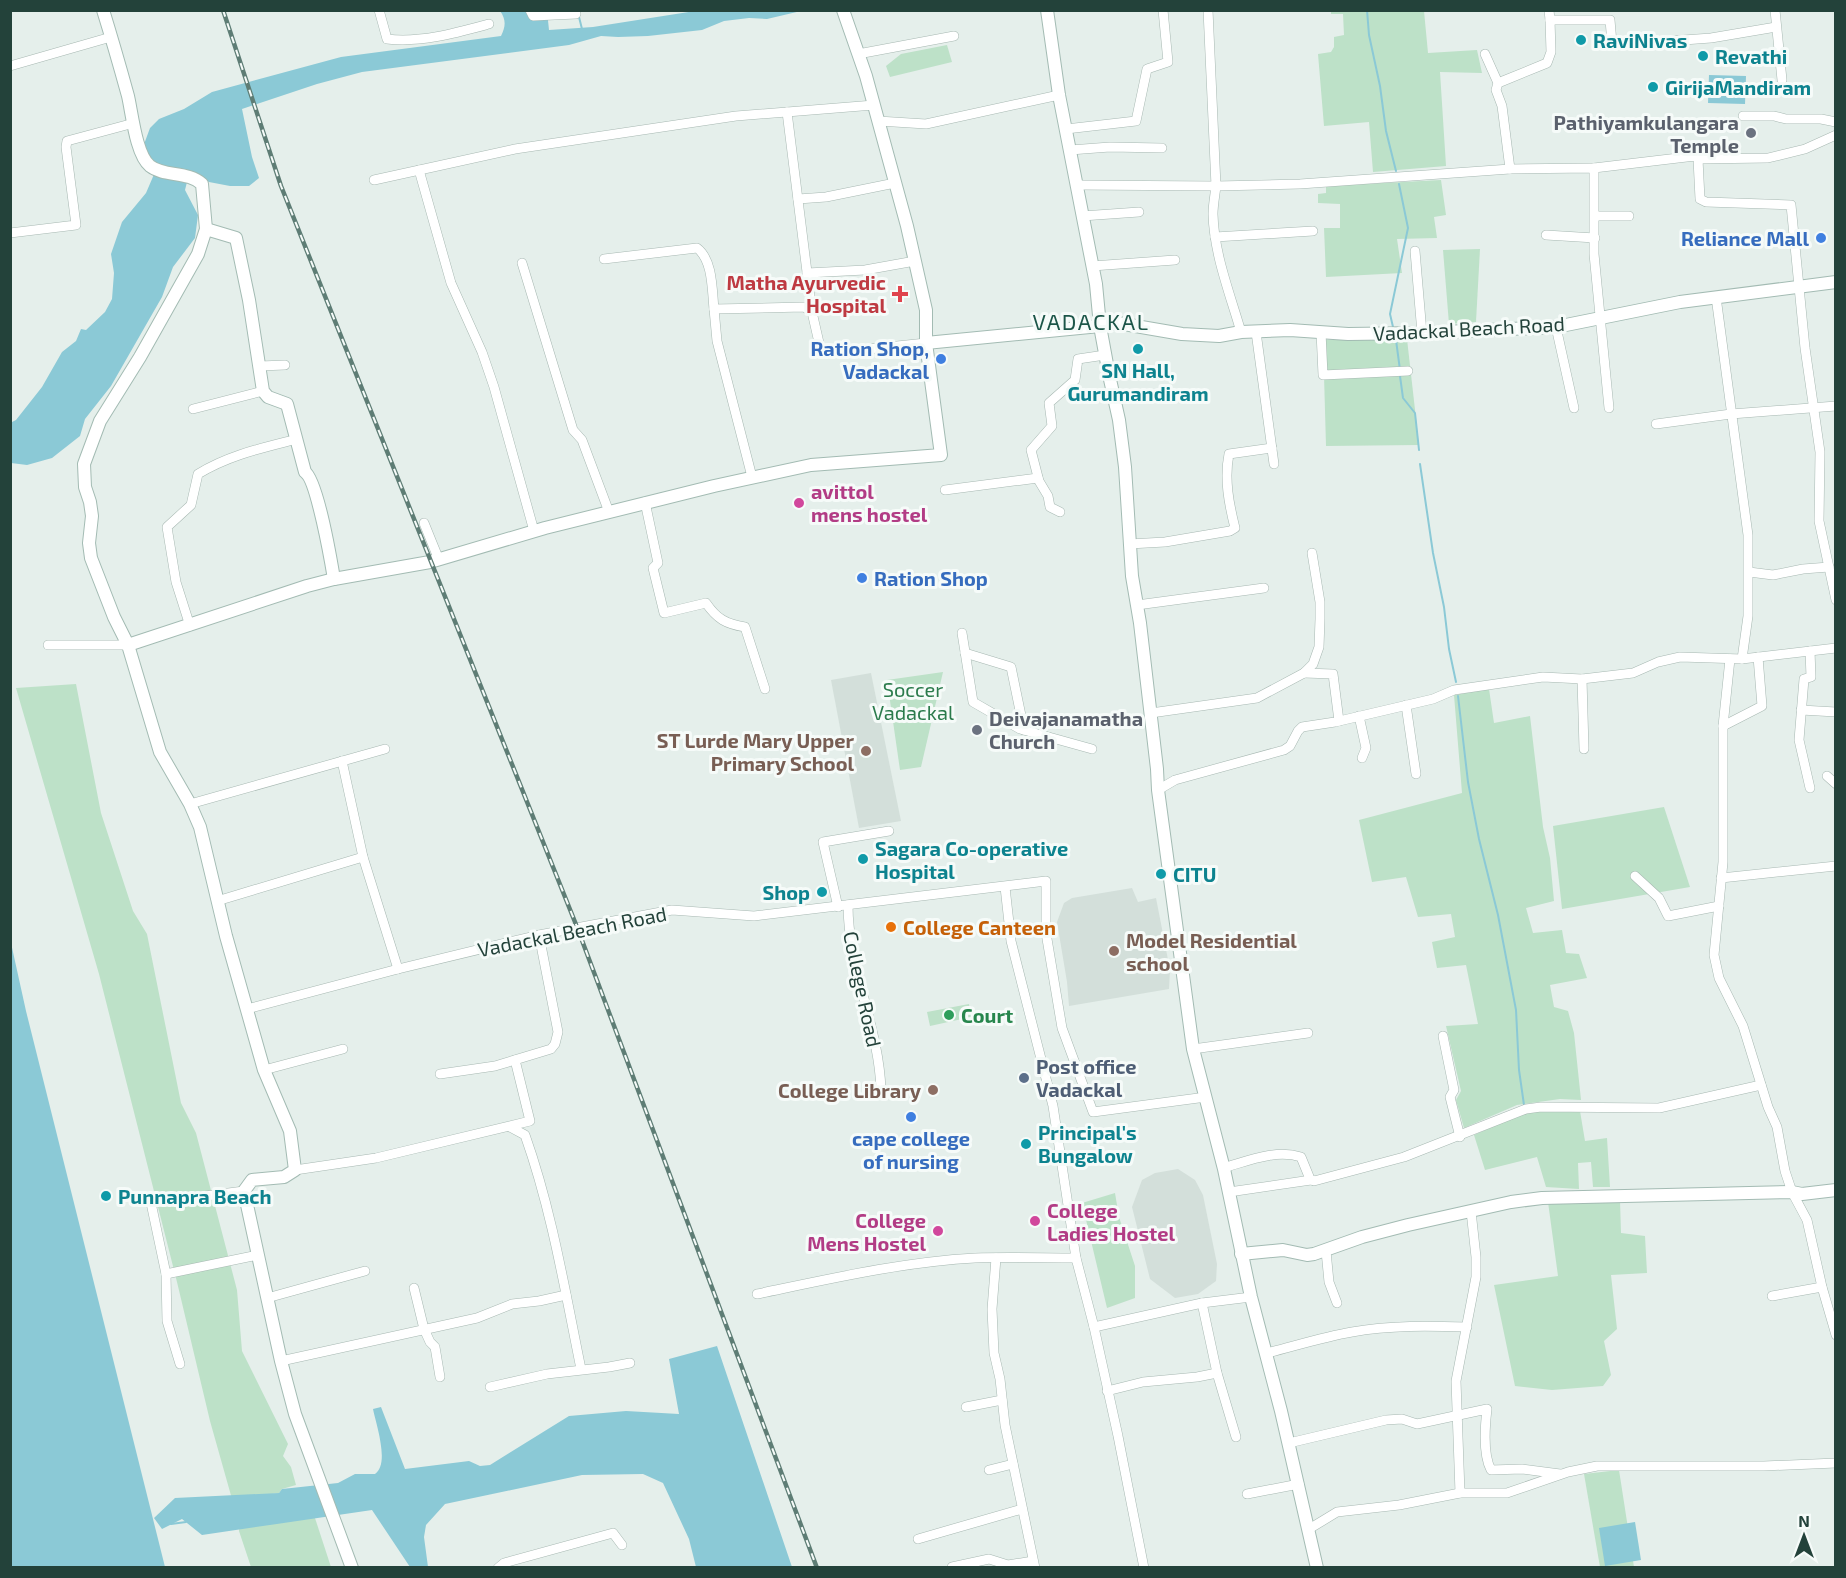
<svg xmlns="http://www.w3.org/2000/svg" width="1846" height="1578" font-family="'Exo 2',sans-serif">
  <rect width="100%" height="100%" fill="#e5efeb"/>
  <!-- built -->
  <g fill="#d3dfda">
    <path d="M 871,673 L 901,821 L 859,828 L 831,680 Z"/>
    <path d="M 1132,888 L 1138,902 L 1156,898 L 1170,970 L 1169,989 L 1069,1006 L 1067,982 L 1057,922 L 1064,903 L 1072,898 Z"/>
    <path d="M 1178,1169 L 1195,1180 L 1203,1195 L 1217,1264 L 1216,1281 L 1198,1294 L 1175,1298 L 1150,1279 L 1132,1207 L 1142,1180 L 1155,1173 Z"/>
  </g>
  <!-- green -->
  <g fill="#bde1c8">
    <path d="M 1331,10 L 1424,11 L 1428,53 L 1477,50 L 1482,73 L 1440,72 L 1446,166 L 1373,172 L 1369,122 L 1324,126 L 1318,54 L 1331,52 L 1334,47 L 1334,37 L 1344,35 L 1343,14 L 1331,14 Z"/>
    <path d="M 947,45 L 952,62 L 890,77 L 886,66 L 901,54 Z"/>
    <path d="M 1441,180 L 1446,215 L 1434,217 L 1437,238 L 1397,239 L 1402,273 L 1326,277 L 1324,228 L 1340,228 L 1340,204 L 1318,203 L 1318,194 L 1326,193 L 1326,186 Z"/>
    <path d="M 1480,249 L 1476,322 L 1449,324 L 1443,250 Z"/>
    <path d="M 1407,339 L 1419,445 L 1326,446 L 1323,340 Z"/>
    <path d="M 943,672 L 921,767 L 900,770 L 887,680 Z"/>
    <path d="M 76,684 L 101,813 L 133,911 L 147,934 L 181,1103 L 196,1133 L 237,1290 L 242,1351 L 288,1444 L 283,1456 L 291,1467 L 296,1485 L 282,1489 L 279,1493 L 232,1499 L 210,1421 L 177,1282 L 99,974 L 16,688 Z"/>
    <path d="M 1489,689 L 1494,723 L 1530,716 L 1543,827 L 1550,858 L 1554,901 L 1526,908 L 1533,933 L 1562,930 L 1566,953 L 1579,954 L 1587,978 L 1550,985 L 1554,1007 L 1568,1011 L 1574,1033 L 1581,1100 L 1560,1099 L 1517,1105 L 1464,1128 L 1456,1100 L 1461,1091 L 1446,1026 L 1478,1024 L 1466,965 L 1437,968 L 1432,942 L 1455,937 L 1451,914 L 1418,917 L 1406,877 L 1372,882 L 1359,820 L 1462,793 L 1454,695 Z"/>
    <path d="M 1664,807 L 1690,887 L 1562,909 L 1553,826 Z"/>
    <path d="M 969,1004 L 971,1017 L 930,1026 L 927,1012 Z"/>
    <path d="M 1557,1110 L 1580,1111 L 1585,1141 L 1607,1138 L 1610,1187 L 1593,1187 L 1591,1162 L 1578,1163 L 1579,1189 L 1546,1187 L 1537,1157 L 1485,1170 L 1474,1135 L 1524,1113 Z"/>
    <path d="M 1115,1193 L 1119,1217 L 1135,1266 L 1135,1298 L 1107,1308 L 1082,1203 Z"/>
    <path d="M 1620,1201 L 1621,1233 L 1645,1236 L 1647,1273 L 1611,1275 L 1617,1329 L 1604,1341 L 1611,1375 L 1603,1386 L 1552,1390 L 1515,1386 L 1494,1285 L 1558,1276 L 1548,1202 Z"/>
    <path d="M 1619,1470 L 1634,1567 L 1600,1567 L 1584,1474 Z"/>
    <path d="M 314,1515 L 331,1567 L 251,1567 L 239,1531 L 240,1522 Z"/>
  </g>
  <!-- water -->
  <g fill="#8bc9d6">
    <path d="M 500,11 L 547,11 L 549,30 L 593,27 L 695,11 L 801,11 L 767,19 L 749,18 L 724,21 L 702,30 L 648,36 L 618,37 L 601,36 L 569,45 L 362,72 L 317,84 L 242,109 L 252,157 L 259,178 L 249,186 L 230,186 L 209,182 L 190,170 L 185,190 L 198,215 L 195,238 L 173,267 L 162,297 L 111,386 L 85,419 L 80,436 L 52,458 L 27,465 L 11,463 L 10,423 L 16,420 L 42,387 L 62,352 L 76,341 L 81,329 L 86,330 L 105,312 L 112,299 L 114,273 L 111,254 L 122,222 L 146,193 L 158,165 L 147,159 L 143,147 L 150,128 L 159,119 L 184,109 L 212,92 L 341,57 L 501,36 C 506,26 506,19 500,11 Z"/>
    <path d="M 1709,75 L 1746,76 L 1745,104 L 1708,103 Z"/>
    <path d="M 11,943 L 26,1011 L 165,1567 L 11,1567 Z"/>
    <path d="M 717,1346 L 792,1567 L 696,1567 L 689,1539 L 663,1483 L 643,1474 L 582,1475 L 445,1504 L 426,1525 L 424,1537 L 428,1567 L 410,1567 L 372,1510 L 202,1535 L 182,1519 L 162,1529 L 154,1518 L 175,1498 L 279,1493 L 282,1489 L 338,1483 L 355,1474 L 375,1474 C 390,1464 376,1424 373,1409 L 381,1407 L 405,1469 L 469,1461 L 480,1466 L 490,1465 L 569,1416 L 626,1411 L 679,1414 L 669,1359 Z"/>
    <path d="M 1635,1522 L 1641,1560 L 1605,1566 L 1599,1528 Z"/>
  </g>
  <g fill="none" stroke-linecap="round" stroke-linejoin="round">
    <!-- stream -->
    <g stroke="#8bc9d6" stroke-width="2">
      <path d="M 1367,10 L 1369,35 L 1380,86 L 1386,131 L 1396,171"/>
      <path d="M 579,17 L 582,29"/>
      <path d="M 1393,327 L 1390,314 L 1408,228 L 1399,184"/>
      <path d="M 1396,340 L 1400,370"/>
      <path d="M 1400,376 L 1403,398 L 1415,413 L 1419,450"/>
      <path d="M 1420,464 L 1433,553 L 1444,607 L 1449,649 L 1456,682"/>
      <path d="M 1458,696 L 1468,782 L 1479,839 L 1498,915 L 1516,1010 L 1519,1070 L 1524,1105"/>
      <path d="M 171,1524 L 186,1522"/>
    </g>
    <!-- street casing -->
    <g stroke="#a7b8b2" stroke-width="10">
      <g id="street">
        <path d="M 379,10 L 387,39 C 421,43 456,33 489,24"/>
        <path d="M 530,10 L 533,16 L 576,14 L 575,10"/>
        <path d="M 1208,10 L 1216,186 C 1215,195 1213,205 1213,214 C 1214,254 1230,294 1241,332"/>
        <path d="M 1549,10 L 1550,20 L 1610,20 L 1612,43 L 1615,45 L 1711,38 L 1776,27"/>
        <path d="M 1775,10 L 1782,80"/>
        <path d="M 1550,20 L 1551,52 L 1547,63 L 1498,83 L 1496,90 L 1502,106 L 1510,169 L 1594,168 L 1594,254 L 1609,408"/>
        <path d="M 858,54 L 954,36"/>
        <path d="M 1485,54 L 1498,83"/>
        <path d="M 10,66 L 111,37"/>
        <path d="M 787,112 L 812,312"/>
        <path d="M 1743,116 L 1774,116 L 1786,119 L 1821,119 L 1836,122"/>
        <path d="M 878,121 L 926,124 L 1059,95"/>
        <path d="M 1066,129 L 1136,121 L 1147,69 L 1168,62 L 1163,10"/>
        <path d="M 1070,150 L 1110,147 L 1162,148"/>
        <path d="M 1698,159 L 1768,158 L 1805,149 L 1836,135"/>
        <path d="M 1594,168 L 1695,156 L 1698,159 L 1700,199 L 1706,202 L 1791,205 L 1805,348 L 1820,452 L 1819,521 L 1836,600"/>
        <path d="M 419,170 L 451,283 L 482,352 L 494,387 L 534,531"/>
        <path d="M 374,180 L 515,149 L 736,116 L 874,105"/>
        <path d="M 1076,185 L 1216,186 L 1300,184 L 1510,169"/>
        <path d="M 798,199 L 826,197 L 895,183"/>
        <path d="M 1082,216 L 1139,212"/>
        <path d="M 1595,216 L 1629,216"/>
        <path d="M 10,233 L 76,225 L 66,147 L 67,141 L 134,123"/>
        <path d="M 1546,235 L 1595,238"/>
        <path d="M 1215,237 L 1313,231"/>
        <path d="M 1415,251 L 1422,333"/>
        <path d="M 604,259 L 697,248 C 713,260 712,290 714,309 L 804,307 L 812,312 L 820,347 L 830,353 L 926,343"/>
        <path d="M 522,263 L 573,430 L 582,440 L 609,512"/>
        <path d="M 1092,266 L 1175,260"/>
        <path d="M 807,273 L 865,270 L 915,261"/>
        <path d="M 1716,297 L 1748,535 L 1748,616 L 1742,659"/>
        <path d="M 714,309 L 717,341 L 752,477"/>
        <path d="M 1556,327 L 1574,408"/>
        <path d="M 1256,332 L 1274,464"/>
        <path d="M 1321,332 L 1323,375 L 1408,371"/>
        <path d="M 260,366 L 285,365"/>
        <path d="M 193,409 L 263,391"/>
        <path d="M 1656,424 L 1731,414 L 1836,406"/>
        <path d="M 945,490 L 1038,478"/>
        <path d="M 645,502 L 658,563 L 653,568 L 664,613 L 706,603 C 717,619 726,624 745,627 L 765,689"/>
        <path d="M 1060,512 L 1050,507 L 1048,496 L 1039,481 L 1031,450 L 1052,426 L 1049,403 L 1075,380 L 1078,359 L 1105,355"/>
        <path d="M 424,523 L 439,560"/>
        <path d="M 1129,544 L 1165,542 L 1230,531 L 1235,528 C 1229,504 1224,479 1229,454 L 1272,448"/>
        <path d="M 1749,572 L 1773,575 L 1803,569 L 1829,567"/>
        <path d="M 1137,605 L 1264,588"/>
        <path d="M 190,626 L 176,582 L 167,527 L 191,505 L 198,474 C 229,455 262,448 297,439"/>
        <path d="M 962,633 L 973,702 L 1020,729 L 1092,749"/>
        <path d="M 48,645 L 128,645"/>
        <path d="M 965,653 L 1011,667 L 1024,730"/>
        <path d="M 1730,659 L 1723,726 L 1723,862 L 1714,955 L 1719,978 L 1743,1026 L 1768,1107 L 1777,1127 L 1785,1171 L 1792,1192 L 1807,1220 L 1822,1287 L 1836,1335"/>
        <path d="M 1304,673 L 1333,674 L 1339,721"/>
        <path d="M 1582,679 L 1584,749"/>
        <path d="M 1406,705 L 1416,774"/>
        <path d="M 1801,710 L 1836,712"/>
        <path d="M 1151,713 L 1257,698 L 1304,673 L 1313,664 L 1319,647 L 1320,619 L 1320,602 L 1312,553"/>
        <path d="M 1359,716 L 1366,748 L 1362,758"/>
        <path d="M 1723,726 L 1762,706 L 1758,657"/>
        <path d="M 342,761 L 363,857 L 398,969"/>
        <path d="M 1827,776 L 1836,784"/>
        <path d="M 1810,788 L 1799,740 L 1804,679 L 1811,677 L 1810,651"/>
        <path d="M 1158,790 L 1175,780 L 1284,750 L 1290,746 L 1298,731 L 1302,727 L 1335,722 L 1433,699 L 1454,690 L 1543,677 L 1582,679 L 1633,673 L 1658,662 L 1680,657 L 1742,659 L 1836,648"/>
        <path d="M 190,804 L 385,749"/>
        <path d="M 1635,876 L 1659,898 L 1668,916 L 1719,906"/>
        <path d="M 1721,878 L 1836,866"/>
        <path d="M 1005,887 L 1011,941 L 1053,1106 L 1076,1258 L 1094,1327 L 1118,1436 L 1144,1568"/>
        <path d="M 217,901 L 363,857"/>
        <path d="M 848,905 C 848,968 879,1027 881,1090"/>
        <path d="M 838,907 L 823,842 L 889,831"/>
        <path d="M 247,1009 L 398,969 L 539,935 L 672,910 L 754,916 L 1046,881 L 1046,933 L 1062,1028 L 1093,1112 L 1206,1097"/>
        <path d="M 1443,1036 L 1454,1090 L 1450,1097 L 1460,1137"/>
        <path d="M 1193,1049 L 1308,1033"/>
        <path d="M 264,1070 L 343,1049"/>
        <path d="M 440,1074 L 495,1066 L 551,1049 L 555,1044 L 558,1032 L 539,935"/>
        <path d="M 510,1127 L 525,1135 C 552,1211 565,1291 581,1369"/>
        <path d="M 1223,1168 C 1248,1161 1275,1149 1301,1157 L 1310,1179 L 1314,1181 L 1404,1157 L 1526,1109 L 1541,1107 L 1659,1108 L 1761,1085"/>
        <path d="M 295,1170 L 376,1158 L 530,1121 L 515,1060"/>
        <path d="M 1229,1192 L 1311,1180"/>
        <path d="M 1326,1251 L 1329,1282 L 1337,1303"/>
        <path d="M 996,1258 L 992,1309 L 994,1353 L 1000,1379 L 1005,1425 L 1035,1568"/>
        <path d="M 166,1274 L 258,1255"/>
        <path d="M 414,1288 L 424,1329 L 430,1342 L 435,1347 L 440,1377"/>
        <path d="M 757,1294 C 829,1279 902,1262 975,1258 C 1008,1257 1042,1258 1076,1258"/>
        <path d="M 1772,1296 L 1822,1287"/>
        <path d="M 267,1298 L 365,1271"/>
        <path d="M 1202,1303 L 1217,1373 L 1236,1437"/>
        <path d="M 1094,1327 L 1202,1303 L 1251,1297"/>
        <path d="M 1267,1353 C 1295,1346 1323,1337 1352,1332 C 1391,1325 1429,1326 1467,1327"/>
        <path d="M 281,1361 L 477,1318 L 512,1304 L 539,1301 L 566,1295"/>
        <path d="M 180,1364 L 167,1321 L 166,1274 L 151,1203 L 244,1191"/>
        <path d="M 490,1387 L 547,1374 L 609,1367 L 630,1363"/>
        <path d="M 1107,1391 L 1143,1382 L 1197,1377 L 1217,1373"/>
        <path d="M 966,1407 L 1002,1400"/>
        <path d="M 1289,1443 L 1386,1420 L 1402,1419 L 1417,1424 L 1487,1409 C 1485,1426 1483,1455 1491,1470 L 1522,1469 L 1560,1474"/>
        <path d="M 989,1470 L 1013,1464"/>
        <path d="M 1460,1493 L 1456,1381 L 1476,1277 L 1476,1257 L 1471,1211"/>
        <path d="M 1247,1494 L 1299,1484"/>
        <path d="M 1309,1529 L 1337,1512 L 1399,1505 L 1460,1493 L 1507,1493 L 1568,1472 L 1597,1466 L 1764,1466 L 1836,1463"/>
        <path d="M 918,1539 L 1022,1509"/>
        <path d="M 952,1567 L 989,1559 L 1008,1565 L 1033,1561"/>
        <path d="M 498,1568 L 504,1563 L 613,1533 L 622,1545"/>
      </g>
    </g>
    <!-- secondary casing -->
    <g stroke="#a3bbb3" stroke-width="14">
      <g id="secondary">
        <path d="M 103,10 C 112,39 120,67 128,96 C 132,113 136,155 150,166 C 164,177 188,171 202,184 L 206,229 L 198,254 L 140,357 L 100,421 L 84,464 L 85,487 L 90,502 L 92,516 L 89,543 L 91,558 L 114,617 L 128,645 L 160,752 L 190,804 L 200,827 L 226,936 L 264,1070 L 290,1131 L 295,1170 L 284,1177 L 252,1180 L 244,1191 L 281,1361 L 295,1414 L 352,1568"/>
        <path d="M 1047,10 L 1059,95 L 1096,284 L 1100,326 L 1109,375 L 1119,420 L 1125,467 L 1132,576 L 1140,623 L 1157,769 L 1158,790 L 1193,1049 L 1224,1169 L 1251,1297 L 1281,1411 L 1317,1568"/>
        <path d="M 206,229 L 236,238 L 249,300 L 263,391 L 268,397 L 287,404 L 305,472 C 317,480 331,561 334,579"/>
        <path d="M 926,343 L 1100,326 L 1118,323 L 1182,334 L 1219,336 L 1241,332 L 1290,330 L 1348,334 L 1422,333 L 1556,327 L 1680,302 L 1836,282"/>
        <path d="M 128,645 L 307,586 L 334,579 L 430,562 L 545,528 L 714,486 L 811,465 L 941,455 L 926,343 L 926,310 L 907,226 L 866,76 L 843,10"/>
        <path d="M 1241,1254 L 1283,1250 L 1307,1255 L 1314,1254 L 1362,1237 L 1408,1225 L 1511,1202 L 1542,1198 L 1792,1192 L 1802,1194 L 1836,1190"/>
      </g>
    </g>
    <!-- street -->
    <use href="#street" stroke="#fff" stroke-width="9"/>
    <!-- secondary -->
    <use href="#secondary" stroke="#fff" stroke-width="12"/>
    <!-- rail casing -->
    <g stroke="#5e7d75" stroke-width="4.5">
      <path id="rail" d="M 223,10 L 281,186 L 577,927 L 817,1568"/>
    </g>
    <!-- rail -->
    <use href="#rail" stroke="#f6fbf9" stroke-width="2" stroke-dasharray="7" stroke-linecap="butt"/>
  </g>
  <!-- markers -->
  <g fill="#0f9aa8" stroke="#f6fbf9" stroke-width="2">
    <circle cx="1581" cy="40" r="6"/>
    <circle cx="1703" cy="56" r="6"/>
    <circle cx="1653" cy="87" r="6"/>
    <circle cx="1138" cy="349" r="6"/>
    <circle cx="863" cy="859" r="6"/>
    <circle cx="1161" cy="874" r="6"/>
    <circle cx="822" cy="892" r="6"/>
    <circle cx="1026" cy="1144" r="6"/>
    <circle cx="106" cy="1196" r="6"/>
  </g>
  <g fill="#6b7280" stroke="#f6fbf9" stroke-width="2">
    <circle cx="1751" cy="133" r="6"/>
    <circle cx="977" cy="730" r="6"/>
  </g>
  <g fill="#3f7fe0" stroke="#f6fbf9" stroke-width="2">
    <circle cx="1821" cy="238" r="6"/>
    <circle cx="941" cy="359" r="6"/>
    <circle cx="862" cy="578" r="6"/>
    <circle cx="911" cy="1117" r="6"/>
  </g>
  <path fill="#e0444e" stroke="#f6fbf9" stroke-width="2" d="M897 285h6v6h6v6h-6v6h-6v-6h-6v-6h6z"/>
  <g fill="#d1479c" stroke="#f6fbf9" stroke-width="2">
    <circle cx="799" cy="503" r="6"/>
    <circle cx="1035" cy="1221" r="6"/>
    <circle cx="938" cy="1231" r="6"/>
  </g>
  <g fill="#8d6e63" stroke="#f6fbf9" stroke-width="2">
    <circle cx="866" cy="751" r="6"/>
    <circle cx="1114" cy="951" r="6"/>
    <circle cx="933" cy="1090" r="6"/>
  </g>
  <circle fill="#e8710a" stroke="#f6fbf9" stroke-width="2" cx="891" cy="927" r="6"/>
  <circle fill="#2e9e5b" stroke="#f6fbf9" stroke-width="2" cx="949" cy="1015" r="6"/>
  <circle fill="#5c6f8a" stroke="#f6fbf9" stroke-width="2" cx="1024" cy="1078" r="6"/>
  <g text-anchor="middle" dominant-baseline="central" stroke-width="6" stroke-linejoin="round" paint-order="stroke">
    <!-- culture labels -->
    <g font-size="20" font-weight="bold" fill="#0d838f" stroke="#f6fbf9" text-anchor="start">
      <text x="1593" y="40">RaviNivas</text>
      <text x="1715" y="56">Revathi</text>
      <text x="1665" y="87">GirijaMandiram</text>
      <text x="1138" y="370" text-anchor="middle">SN Hall,<tspan x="1138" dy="23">Gurumandiram</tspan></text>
      <text x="875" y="848">Sagara Co-operative<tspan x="875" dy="23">Hospital</tspan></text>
      <text x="1173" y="874">CITU</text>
      <text x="810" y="892" text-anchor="end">Shop</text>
      <text x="1038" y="1132">Principal's<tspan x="1038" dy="23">Bungalow</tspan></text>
      <text x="118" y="1196">Punnapra Beach</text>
    </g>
    <!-- worship labels -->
    <g font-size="20" font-weight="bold" fill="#5b616d" stroke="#f6fbf9" text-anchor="end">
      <text x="1739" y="122">Pathiyamkulangara<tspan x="1739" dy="23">Temple</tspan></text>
      <text x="989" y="718" text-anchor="start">Deivajanamatha<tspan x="989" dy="23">Church</tspan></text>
    </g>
    <!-- shop labels -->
    <g font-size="20" font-weight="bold" fill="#366cbe" stroke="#f6fbf9" text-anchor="end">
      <text x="1809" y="238">Reliance Mall</text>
      <text x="929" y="348">Ration Shop,<tspan x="929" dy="23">Vadackal</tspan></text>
      <text x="874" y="578" text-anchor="start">Ration Shop</text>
      <text x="911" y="1138" text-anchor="middle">cape college<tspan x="911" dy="23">of nursing</tspan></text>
    </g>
    <!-- health labels -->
    <g font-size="20" font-weight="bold" fill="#be3a42" stroke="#f6fbf9" text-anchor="end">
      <text x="886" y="282">Matha Ayurvedic<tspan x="886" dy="23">Hospital</tspan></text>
    </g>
    <!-- street labels -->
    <g font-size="20" fill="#23423a" stroke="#f6fbf9">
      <text transform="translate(1469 328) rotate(-3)">Vadackal Beach Road</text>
      <text transform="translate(572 931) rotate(-11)">Vadackal Beach Road</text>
      <text transform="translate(863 989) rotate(78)">College Road</text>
    </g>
    <!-- hotel labels -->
    <g font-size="20" font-weight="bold" fill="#b23c85" stroke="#f6fbf9" text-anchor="start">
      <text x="811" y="491">avittol<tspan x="811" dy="23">mens hostel</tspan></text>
      <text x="1047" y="1210">College<tspan x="1047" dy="23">Ladies Hostel</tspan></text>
      <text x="926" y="1220" text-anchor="end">College<tspan x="926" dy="23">Mens Hostel</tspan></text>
    </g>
    <!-- park labels -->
    <g font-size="20" fill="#2b7b4c" stroke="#f6fbf9">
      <text x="913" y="689">Soccer<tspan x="913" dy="23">Vadackal</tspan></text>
    </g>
    <!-- education labels -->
    <g font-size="20" font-weight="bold" fill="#785e54" stroke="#f6fbf9" text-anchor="end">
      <text x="854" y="740">ST Lurde Mary Upper<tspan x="854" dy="23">Primary School</tspan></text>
      <text x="1126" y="940" text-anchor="start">Model Residential<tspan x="1126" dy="23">school</tspan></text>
      <text x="921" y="1090">College Library</text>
    </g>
    <!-- food labels -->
    <g font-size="20" font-weight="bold" fill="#c56008" stroke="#f6fbf9" text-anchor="start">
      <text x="903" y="927">College Canteen</text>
    </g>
    <!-- leisure labels -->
    <g font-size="20" font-weight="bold" fill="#27864d" stroke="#f6fbf9" text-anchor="start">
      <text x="961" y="1015">Court</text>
    </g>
    <!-- service labels -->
    <g font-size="20" font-weight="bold" fill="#4e5e75" stroke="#f6fbf9" text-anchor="start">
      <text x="1036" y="1066">Post office<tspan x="1036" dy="23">Vadackal</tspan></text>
    </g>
    <!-- quarter labels -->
    <g font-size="22" letter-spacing="1.5" fill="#1d5649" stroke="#f6fbf9">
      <text x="1091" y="321">VADACKAL</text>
    </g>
  </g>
  <!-- border -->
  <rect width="1846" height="1578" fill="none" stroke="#23423a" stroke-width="24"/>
  <!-- north arrow -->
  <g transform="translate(1804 1536)" stroke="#f6fbf9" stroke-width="4.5" paint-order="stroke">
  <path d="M0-4.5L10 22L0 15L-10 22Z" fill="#23423a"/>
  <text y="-9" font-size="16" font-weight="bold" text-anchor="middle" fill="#23423a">N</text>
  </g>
</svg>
